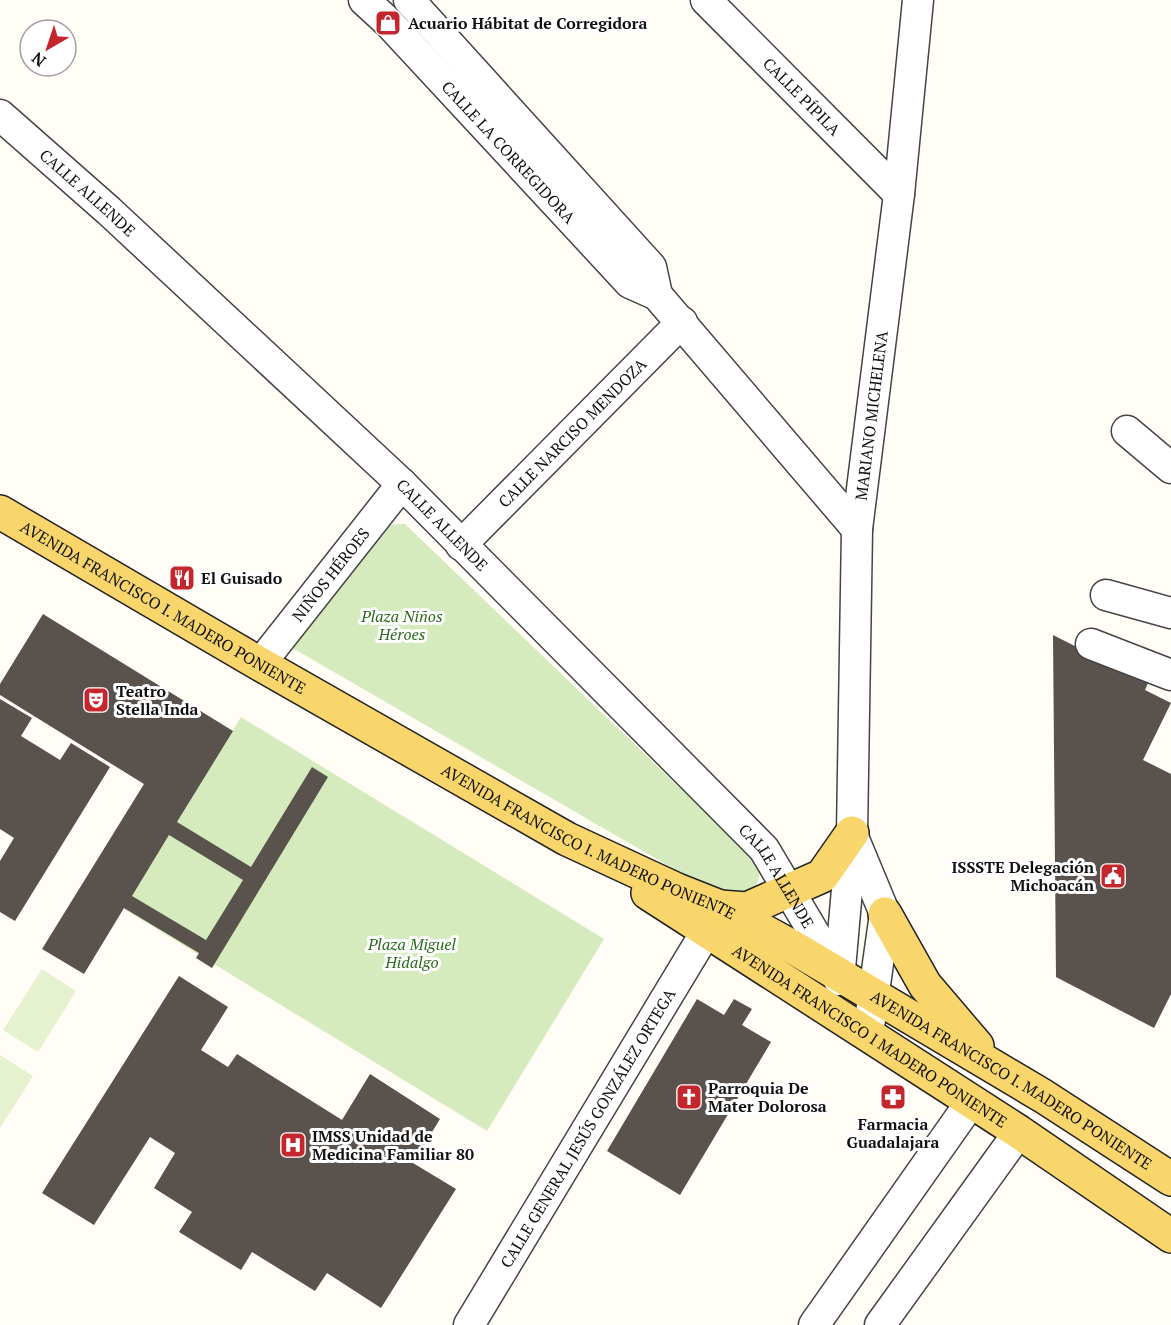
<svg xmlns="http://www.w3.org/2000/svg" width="1171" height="1325" font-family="'PT Serif',serif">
  <rect width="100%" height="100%" fill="#fffdf5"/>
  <!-- green -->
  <g fill="#d5ebbd">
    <path d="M 405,524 L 752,857 C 766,874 758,889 741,900 L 686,876 L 289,646 L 384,525 Z"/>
    <path d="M 241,717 L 604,939 L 487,1131 L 124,909 Z"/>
  </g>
  <!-- pitch -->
  <g fill="#e6f2cf">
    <path d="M 42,969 L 76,991 L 38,1052 L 3,1030 Z"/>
    <path d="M 0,1055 L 33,1076 L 0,1128 Z"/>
  </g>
  <!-- building -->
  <g fill="#5a524d" fill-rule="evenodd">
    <path d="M 43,614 L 233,731 L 177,822 L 251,867 L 312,767 L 328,777 L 212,968 L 196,958 L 199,953 L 124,908 L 84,974 L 42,949 L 144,784 L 0,695 L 0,684 ZM 169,835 L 243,880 L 206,940 L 132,896 Z"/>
    <path d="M 1053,635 L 1148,683 L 1145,690 L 1171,703 L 1143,760 L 1171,774 L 1171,994 L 1154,1028 L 1056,977 Z"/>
    <path d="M 0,699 L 32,718 L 21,736 L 60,760 L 71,743 L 110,767 L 15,921 L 0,912 L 0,861 L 14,838 L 0,829 Z"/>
    <path d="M 179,976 L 228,1007 L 201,1050 L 228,1067 L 237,1054 L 342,1120 L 370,1074 L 440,1119 L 413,1163 L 456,1189 L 381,1308 L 327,1273 L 315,1291 L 252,1252 L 241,1270 L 179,1232 L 192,1212 L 154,1188 L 175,1153 L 150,1137 L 94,1225 L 42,1193 Z"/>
    <path d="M 697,999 L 724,1015 L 734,999 L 752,1009 L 742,1025 L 771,1042 L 680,1195 L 607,1151 Z"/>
  </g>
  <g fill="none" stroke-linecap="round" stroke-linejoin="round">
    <!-- minor casing -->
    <g stroke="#444" stroke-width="33">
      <g id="minor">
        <path id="s1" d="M 364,0 L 389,23 L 630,283 L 657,295 L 857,529"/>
        <path d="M 409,0 L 651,267 L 657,295"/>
        <path id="s2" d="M 706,0 L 899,194"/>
        <path id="s3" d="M 0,115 L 109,211 L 402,484 L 764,849 L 839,975"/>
        <path d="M 1127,431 L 1171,468"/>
        <path id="s4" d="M 461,545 L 682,322"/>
        <path d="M 1106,595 L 1171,613"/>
        <path d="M 1091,644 L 1171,675"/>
        <path id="s5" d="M 260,664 L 402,484"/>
        <path d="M 853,837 L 885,914 L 868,1034"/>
        <path id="s6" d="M 839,980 L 852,833 L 857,529 L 899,194 L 918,0"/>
        <path id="s7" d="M 469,1325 L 706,932"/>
        <path d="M 814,1325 L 971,1102"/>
        <path d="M 880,1325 L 1019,1132"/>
      </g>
    </g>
    <!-- major casing -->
    <g stroke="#222" stroke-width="36">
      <g id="major">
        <path id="s8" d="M 0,512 L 260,664 L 567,839 L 677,890 L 720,907 L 796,949 L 1043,1096 L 1171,1179"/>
        <path id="s9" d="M 648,893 L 1019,1132 L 1171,1236"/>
        <path d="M 720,907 L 747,909 L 822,876 L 852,833"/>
        <path d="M 885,914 L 925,985 L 977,1046"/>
      </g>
    </g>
    <!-- minor -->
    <use href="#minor" stroke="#fff" stroke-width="30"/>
    <!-- major -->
    <use href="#major" stroke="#f9d66b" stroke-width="33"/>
  </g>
  <!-- icons -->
  <defs>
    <g id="shop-square" transform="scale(1.35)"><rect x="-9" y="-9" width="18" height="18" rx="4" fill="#c4262e" stroke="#fff"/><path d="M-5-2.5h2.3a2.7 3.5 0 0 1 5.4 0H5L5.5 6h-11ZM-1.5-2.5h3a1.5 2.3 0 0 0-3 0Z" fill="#fff"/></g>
    <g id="restaurant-square" transform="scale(1.35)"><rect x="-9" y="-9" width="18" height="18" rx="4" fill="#c4262e" stroke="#fff"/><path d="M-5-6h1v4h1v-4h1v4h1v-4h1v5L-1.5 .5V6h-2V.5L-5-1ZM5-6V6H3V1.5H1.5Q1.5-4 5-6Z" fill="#fff"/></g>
    <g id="theatre-square" transform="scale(1.35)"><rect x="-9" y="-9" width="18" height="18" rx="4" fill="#c4262e" stroke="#fff"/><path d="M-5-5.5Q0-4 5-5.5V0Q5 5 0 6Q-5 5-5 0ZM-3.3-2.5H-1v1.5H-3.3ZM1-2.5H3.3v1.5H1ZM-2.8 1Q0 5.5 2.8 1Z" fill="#fff"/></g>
    <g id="civic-square" transform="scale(1.35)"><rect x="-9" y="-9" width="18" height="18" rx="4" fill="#c4262e" stroke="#fff"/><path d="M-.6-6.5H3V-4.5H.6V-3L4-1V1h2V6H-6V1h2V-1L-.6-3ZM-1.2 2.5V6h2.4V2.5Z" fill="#fff"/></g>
    <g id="church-square" transform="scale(1.35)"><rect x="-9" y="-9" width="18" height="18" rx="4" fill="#c4262e" stroke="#fff"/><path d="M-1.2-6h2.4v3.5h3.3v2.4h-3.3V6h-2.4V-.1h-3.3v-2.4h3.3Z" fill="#fff"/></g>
    <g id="pharmacy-square" transform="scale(1.35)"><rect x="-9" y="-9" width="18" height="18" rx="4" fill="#c4262e" stroke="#fff"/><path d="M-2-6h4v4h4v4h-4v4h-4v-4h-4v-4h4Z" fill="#fff"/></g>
    <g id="hospital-square" transform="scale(1.35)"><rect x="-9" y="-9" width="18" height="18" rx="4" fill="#c4262e" stroke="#fff"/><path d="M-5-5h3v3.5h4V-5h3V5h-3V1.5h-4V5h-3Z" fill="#fff"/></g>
  </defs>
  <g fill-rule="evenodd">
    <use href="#shop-square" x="388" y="23"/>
    <use href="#restaurant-square" x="182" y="578"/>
    <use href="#theatre-square" x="96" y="700"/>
    <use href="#civic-square" x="1113" y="876"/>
    <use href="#church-square" x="689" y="1097"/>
    <use href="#pharmacy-square" x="893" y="1097"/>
    <use href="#hospital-square" x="293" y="1145"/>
  </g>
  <g text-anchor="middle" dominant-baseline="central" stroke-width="6" stroke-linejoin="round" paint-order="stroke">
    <!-- poi labels -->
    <g font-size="16" font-weight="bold" fill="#111" stroke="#fff" text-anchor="start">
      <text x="408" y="23">Acuario Hábitat de Corregidora</text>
      <text x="201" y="578">El Guisado</text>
      <text x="116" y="691">Teatro<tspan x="116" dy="18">Stella Inda</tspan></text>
      <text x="1094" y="867" text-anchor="end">ISSSTE Delegación<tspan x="1094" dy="18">Michoacán</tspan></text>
      <text x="708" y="1088">Parroquia De<tspan x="708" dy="18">Mater Dolorosa</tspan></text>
      <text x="893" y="1124" text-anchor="middle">Farmacia<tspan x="893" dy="18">Guadalajara</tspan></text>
      <text x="312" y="1136">IMSS Unidad de<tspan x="312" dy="18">Medicina Familiar 80</tspan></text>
    </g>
    <!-- street labels -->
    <g font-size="16" fill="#111" stroke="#fff">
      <text stroke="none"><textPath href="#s2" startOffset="136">CALLE PÍPILA</textPath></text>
      <text stroke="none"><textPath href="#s1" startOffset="210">CALLE LA CORREGIDORA</textPath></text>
      <text stroke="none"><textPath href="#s3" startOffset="117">CALLE ALLENDE</textPath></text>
      <text stroke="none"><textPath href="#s6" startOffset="566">MARIANO MICHELENA</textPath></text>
      <text stroke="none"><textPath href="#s4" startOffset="158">CALLE NARCISO MENDOZA</textPath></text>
      <text stroke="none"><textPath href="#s3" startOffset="603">CALLE ALLENDE</textPath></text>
      <text stroke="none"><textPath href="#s5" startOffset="114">NIÑOS HÉROES</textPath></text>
      <text stroke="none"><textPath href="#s8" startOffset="189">AVENIDA FRANCISCO I. MADERO PONIENTE</textPath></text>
      <text stroke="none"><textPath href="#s8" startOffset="675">AVENIDA FRANCISCO I. MADERO PONIENTE</textPath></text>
      <text stroke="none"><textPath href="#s3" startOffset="1089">CALLE ALLENDE</textPath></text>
      <text stroke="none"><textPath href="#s9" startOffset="264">AVENIDA FRANCISCO I MADERO PONIENTE</textPath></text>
      <text stroke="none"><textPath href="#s8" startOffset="1161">AVENIDA FRANCISCO I. MADERO PONIENTE</textPath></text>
      <text stroke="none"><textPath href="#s7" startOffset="230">CALLE GENERAL JESÚS GONZÁLEZ ORTEGA</textPath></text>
    </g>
    <!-- park labels -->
    <g font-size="16" font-style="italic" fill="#2f6b1f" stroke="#fff">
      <text x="402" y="616">Plaza Niños<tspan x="402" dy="18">Héroes</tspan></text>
      <text x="412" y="944">Plaza Miguel<tspan x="412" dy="18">Hidalgo</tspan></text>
    </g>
  </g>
  <!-- north arrow -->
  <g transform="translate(48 48) rotate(219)"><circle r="28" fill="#ffffff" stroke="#a0a0a0" stroke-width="1.5"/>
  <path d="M0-4.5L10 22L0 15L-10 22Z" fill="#c4262e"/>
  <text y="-9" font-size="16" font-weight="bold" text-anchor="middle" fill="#111111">N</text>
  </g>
</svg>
